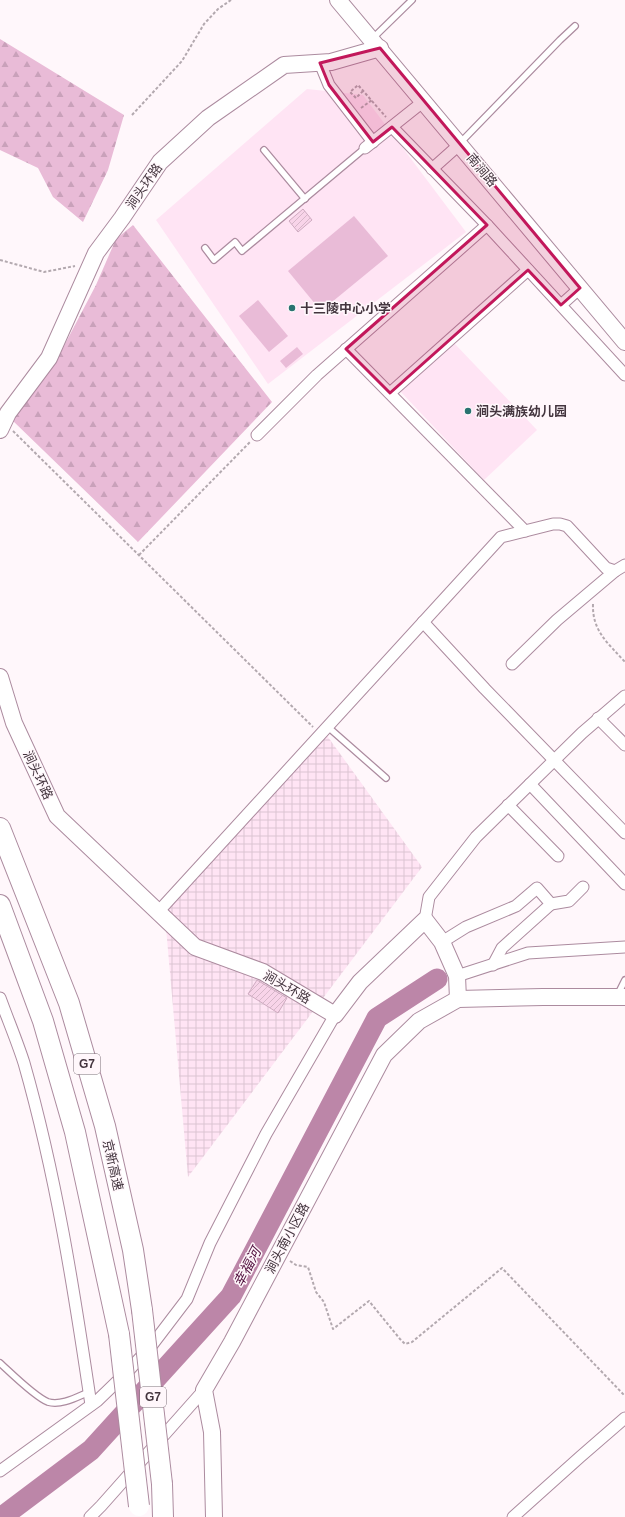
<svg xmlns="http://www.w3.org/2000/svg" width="625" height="1517" font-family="Arial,'Noto Sans SC',sans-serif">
  <defs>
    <pattern id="industrial-grid" width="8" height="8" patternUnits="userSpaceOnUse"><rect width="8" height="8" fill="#ffe4f4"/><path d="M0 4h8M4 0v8" fill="none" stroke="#dcc4d2"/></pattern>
    <pattern id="forest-firs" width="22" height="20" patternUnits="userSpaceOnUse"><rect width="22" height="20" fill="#e9bbd7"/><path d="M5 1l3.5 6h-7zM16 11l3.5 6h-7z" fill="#c9a1ba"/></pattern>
    <pattern id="building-hatch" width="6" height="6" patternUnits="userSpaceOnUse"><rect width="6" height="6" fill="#f8d4e9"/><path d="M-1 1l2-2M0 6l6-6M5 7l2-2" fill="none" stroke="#d6b7c9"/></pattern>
  </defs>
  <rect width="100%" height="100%" fill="#fff7fb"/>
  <!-- built -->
  <g fill="#ffe4f4">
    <path d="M 307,89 L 363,95 L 466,232 L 268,384 L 156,220 Z"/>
    <path d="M 454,343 L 537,430 L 484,480 L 400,391 Z"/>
  </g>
  <!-- industrial -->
  <path fill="url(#industrial-grid)" d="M 320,726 L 422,867 L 188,1177 L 164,905 Z"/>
  <!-- forest -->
  <g fill="url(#forest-firs)">
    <path d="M 0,39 L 124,115 L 108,170 L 83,222 L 53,197 L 38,168 L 0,150 Z"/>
    <path d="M 133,225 L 272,402 L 138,542 L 12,420 L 55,363 L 96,285 L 116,239 Z"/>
  </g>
  <!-- garden -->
  <g fill="#e9bbd7">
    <path d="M 354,216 L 388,256 L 321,311 L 288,271 Z"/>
    <path d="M 258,300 L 288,336 L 269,352 L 239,316 Z"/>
    <path d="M 297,347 L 303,354 L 286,368 L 280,361 Z"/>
  </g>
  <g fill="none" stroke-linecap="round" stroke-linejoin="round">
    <!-- river -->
    <path stroke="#bc86a8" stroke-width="21" d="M 2,1517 L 91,1450 L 231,1296 L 377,1018 L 437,979"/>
  </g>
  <!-- building -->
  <g fill="url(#building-hatch)" stroke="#ceabc0">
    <path d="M 303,209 L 312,220 L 298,232 L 289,221 Z"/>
    <path d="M 257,980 L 287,998 L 278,1013 L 248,994 Z"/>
  </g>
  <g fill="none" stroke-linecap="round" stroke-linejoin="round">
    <!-- lane casing -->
    <g stroke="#ac8b9f" stroke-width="8">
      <g id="lane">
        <path d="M 372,39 L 412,0"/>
        <path d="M 460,143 L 560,40 L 575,26"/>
        <path d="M 264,150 L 305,199"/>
        <path d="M 205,248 L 214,260 L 235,242 L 242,251 L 365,148"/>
        <path d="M 328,727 L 386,778"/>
        <path d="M 617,996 L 625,980"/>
        <path d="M 0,1363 C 11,1373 35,1397 48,1402 C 61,1406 77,1397 89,1392"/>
      </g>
    </g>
    <!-- street casing -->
    <g stroke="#ac8b9f" stroke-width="13">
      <g id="street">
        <path d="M 320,63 L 329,85 L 373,142"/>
        <path d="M 392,127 L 487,225 L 625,375"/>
        <path d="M 365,148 L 424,101"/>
        <path d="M 432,169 L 460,144"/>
        <path d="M 561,305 L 580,288"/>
        <path d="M 346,349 L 525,531"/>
        <path d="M 390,393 L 528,270"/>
        <path d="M 257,435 L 317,375 L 487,225"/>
        <path d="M 423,622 L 485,689 L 625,833"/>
        <path d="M 512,664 L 557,620 L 615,571"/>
        <path d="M 598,718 L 625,745"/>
        <path d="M 530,784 L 625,884"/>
        <path d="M 508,805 L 558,856"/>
        <path d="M 551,904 L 569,901 L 583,887"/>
        <path d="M 158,912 L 501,537 L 553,524 L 560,524 L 567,526 L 606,568 L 615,571 L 625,565"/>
        <path d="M 425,920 L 429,897 L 476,837 L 582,733 L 625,696"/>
        <path d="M 442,942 L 466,927 L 516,906 L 537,888 L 551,904 L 502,948 L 493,965"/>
        <path d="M 457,976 L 528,953 L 625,947"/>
        <path d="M 0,998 C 8,1020 17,1041 24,1063 C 56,1175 74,1290 91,1405"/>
        <path d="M 0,1471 L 97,1401 L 128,1371 L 152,1345 L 187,1299 L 210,1243 L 266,1134 L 335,1015"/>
        <path d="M 90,1517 L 101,1506 L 204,1390"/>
        <path d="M 513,1517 L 580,1457 L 625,1418"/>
      </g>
    </g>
    <!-- secondary casing -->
    <g stroke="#ac8b9f" stroke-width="18">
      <g id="secondary">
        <path d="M 338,0 L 625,342"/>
        <path d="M 0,430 L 8,413 L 49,358 L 96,253 L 122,218 L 160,162 L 208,118 L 284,65 L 331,62 L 380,48"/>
        <path d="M 0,677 L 14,723 L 57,816 L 195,947 L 263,972 L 335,1015 L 360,982 L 425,920 L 442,942 L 457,976 L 458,999"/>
        <path d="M 214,1517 L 212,1432 L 204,1390 L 232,1342 L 384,1055 L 419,1021 L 458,999 L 543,997 L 625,997"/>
      </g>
    </g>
    <!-- highway casing -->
    <g stroke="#ac8b9f" stroke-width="22">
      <g id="highway">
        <path d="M 0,828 L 69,1003 L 105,1126 L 133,1250 L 142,1310"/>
        <path d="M 0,905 L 43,1021 L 75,1132 L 119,1334"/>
        <path d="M 162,1484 L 163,1517"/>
      </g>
    </g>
    <!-- path -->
    <g stroke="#b3a9af" stroke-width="2" stroke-dasharray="3 2" stroke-linecap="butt">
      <path d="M 363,91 L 356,98 L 350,92 L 358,85 L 386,117"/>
      <path d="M 361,108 L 372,100"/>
      <path d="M 132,115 L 182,61 L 204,24 L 218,9 L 231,0"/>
      <path d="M 0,260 L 44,272 L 75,266"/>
      <path d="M 13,431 L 313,727"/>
      <path d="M 139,555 L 250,442"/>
      <path d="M 593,604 C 592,631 608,643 625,662"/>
      <path d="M 290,1261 L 296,1265 L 308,1267 L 316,1292 L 324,1302 L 333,1329 L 369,1301 L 400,1339 L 405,1344 L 412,1342 L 502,1268 L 625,1396"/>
    </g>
    <!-- lane -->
    <use href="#lane" stroke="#fff" stroke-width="5.5"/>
    <!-- street -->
    <use href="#street" stroke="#fff" stroke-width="11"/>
    <!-- secondary -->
    <use href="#secondary" stroke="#fff" stroke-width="16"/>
    <!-- highway -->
    <use href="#highway" stroke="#fff" stroke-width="20"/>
    <!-- highway-bridge casing -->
    <g stroke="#ac8b9f" stroke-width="22" stroke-linecap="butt">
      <g id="highway-bridge">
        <path d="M 142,1310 L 162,1484"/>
        <path d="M 119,1334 L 139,1506"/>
      </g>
    </g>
    <!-- highway-bridge -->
    <use href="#highway-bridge" stroke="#fff" stroke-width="20"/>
  </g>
  <!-- marked area -->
  <path fill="#c2185b" fill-opacity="0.2" stroke="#c2185b" stroke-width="3" stroke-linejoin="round" d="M 380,48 L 580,288 L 561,305 L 528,270 L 390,393 L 346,349 L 487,225 L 392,127 L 373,142 L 329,85 L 320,63 Z"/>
  <!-- markers -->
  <g fill="#297370" stroke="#fff7fb" stroke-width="1.5">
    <circle cx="292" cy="308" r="4"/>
    <circle cx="468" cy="411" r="4"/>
  </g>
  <g text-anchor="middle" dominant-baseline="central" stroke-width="3" stroke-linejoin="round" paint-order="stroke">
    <!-- shield labels -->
    <g fill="#fff7fb" stroke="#7b6f77" stroke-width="1">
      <rect x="74" y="1054" width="26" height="20" rx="3"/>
      <rect x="140" y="1387" width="26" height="20" rx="3"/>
    </g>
    <g font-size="12" font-weight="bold" fill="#43353e">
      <text x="87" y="1064">G7</text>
      <text x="153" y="1397">G7</text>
    </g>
    <!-- street labels -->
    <g font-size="13" fill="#43353e" stroke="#fff7fb">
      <text transform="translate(482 170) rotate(50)">南涧路</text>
      <text transform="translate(144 186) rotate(-55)">涧头环路</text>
      <text transform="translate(38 775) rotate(65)">涧头环路</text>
      <text transform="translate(287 987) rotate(30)">涧头环路</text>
      <text transform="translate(113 1165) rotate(77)">京新高速</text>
      <text transform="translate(287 1238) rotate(-62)">涧头南小区路</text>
    </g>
    <!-- poi labels -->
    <g font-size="13" font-weight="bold" fill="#43353e" stroke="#fff7fb" text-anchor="start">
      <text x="300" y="308">十三陵中心小学</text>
      <text x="476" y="411">涧头满族幼儿园</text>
    </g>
    <!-- water labels -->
    <g font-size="14" font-style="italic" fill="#541341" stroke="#fff7fb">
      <text transform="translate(247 1267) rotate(-62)">幸福河</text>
    </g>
  </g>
</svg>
